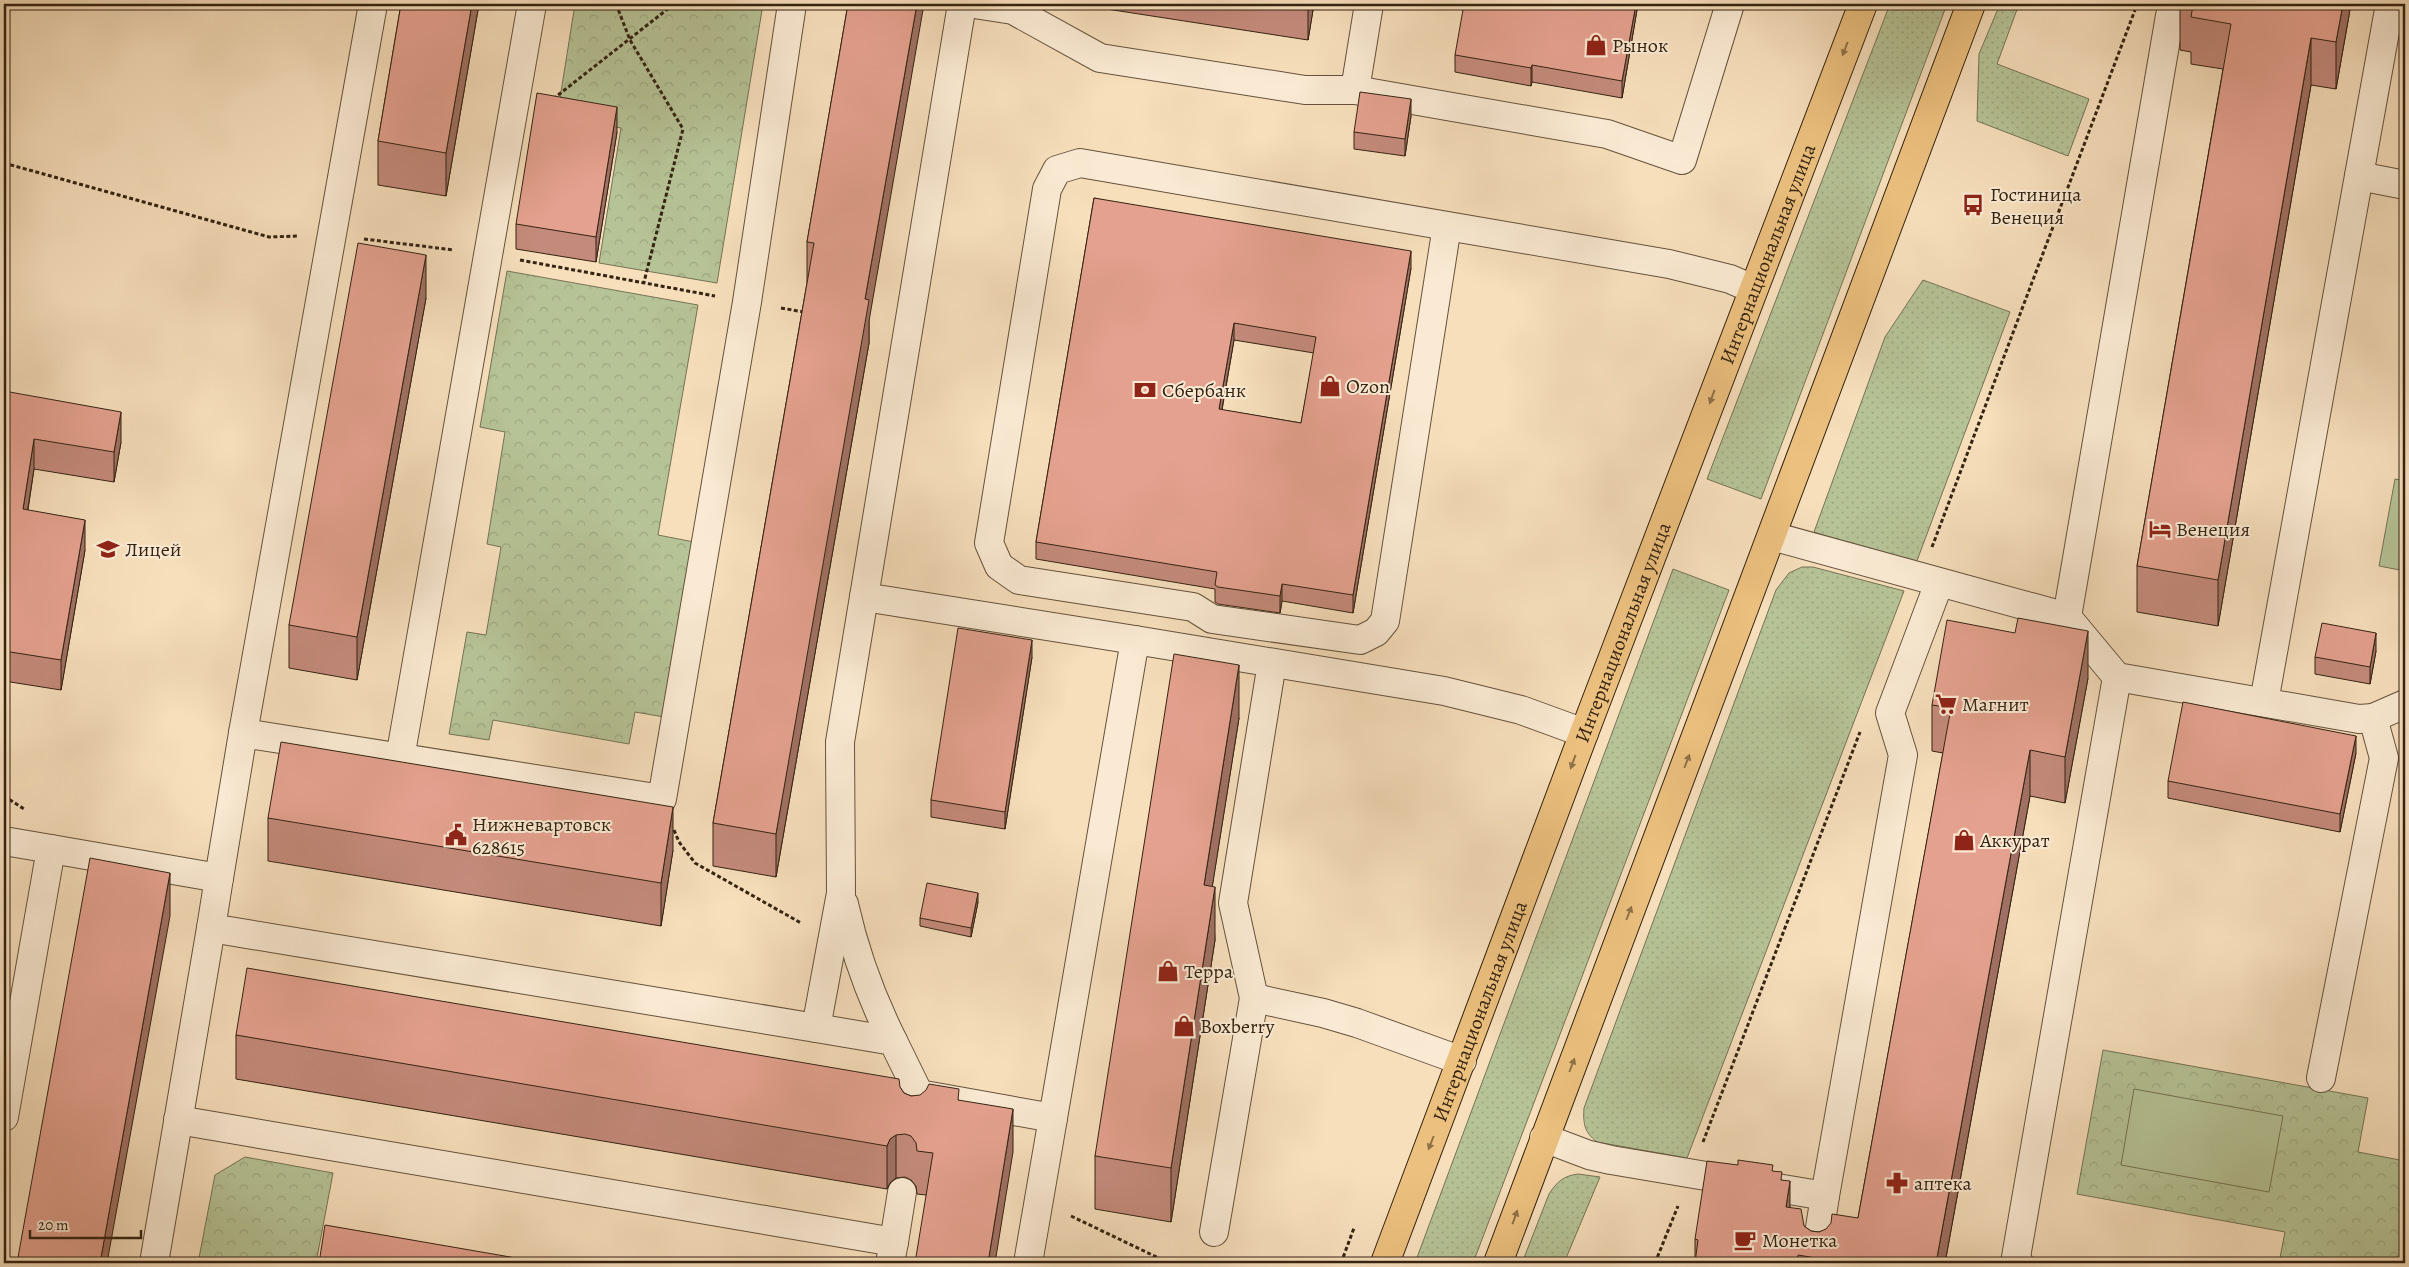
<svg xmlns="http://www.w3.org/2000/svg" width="2409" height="1267" font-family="Alegreya,serif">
  <defs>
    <pattern id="grass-dots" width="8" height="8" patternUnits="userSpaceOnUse" patternTransform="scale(1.25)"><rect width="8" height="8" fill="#b6c396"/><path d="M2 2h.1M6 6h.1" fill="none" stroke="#9da780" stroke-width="1.8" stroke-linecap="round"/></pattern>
    <pattern id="park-crowns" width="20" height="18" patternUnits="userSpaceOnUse" patternTransform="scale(1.25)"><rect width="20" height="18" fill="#b6c396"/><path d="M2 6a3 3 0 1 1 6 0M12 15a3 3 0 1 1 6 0" fill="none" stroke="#9da780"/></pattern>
  </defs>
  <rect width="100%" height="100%" fill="#f7dfbc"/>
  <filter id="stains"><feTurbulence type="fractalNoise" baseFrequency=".004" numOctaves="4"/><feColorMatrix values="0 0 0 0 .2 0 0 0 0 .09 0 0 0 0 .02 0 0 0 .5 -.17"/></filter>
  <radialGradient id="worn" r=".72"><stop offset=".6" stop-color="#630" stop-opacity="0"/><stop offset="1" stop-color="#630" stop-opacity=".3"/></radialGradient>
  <!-- grass -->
  <g fill="url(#grass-dots)" stroke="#757354">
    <path d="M 1890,4 L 1947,4 L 1761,499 L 1707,479 Z"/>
    <path d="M 2000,4 L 2019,4 L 1997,64 L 2089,99 L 2068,156 L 1977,121 L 1979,54 Z"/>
    <path d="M 1923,280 L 2010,312 L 1915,566 L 1814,532 L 1885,337 Z"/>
    <path d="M 1802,567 L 1813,567 L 1904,591 L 1687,1158 L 1597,1142 C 1584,1132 1583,1123 1584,1108 L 1776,590 L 1789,573 Z"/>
    <path d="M 1673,569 L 1729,590 L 1473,1263 L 1415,1263 Z"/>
    <path d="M 1578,1174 L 1600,1177 L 1564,1263 L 1522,1263 L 1549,1194 C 1557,1182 1563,1176 1578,1174 Z"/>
  </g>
  <!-- park -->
  <g fill="url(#park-crowns)" stroke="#757354">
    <path d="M 575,4 L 763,4 L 717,283 L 599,263 L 621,128 L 557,117 Z"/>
    <path d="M 507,271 L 698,305 L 658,535 L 694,542 L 664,717 L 635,712 L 629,744 L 493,720 L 489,740 L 449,734 L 467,632 L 486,635 L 501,547 L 487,544 L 505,432 L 480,427 Z"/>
    <path d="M 2103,1050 L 2368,1098 L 2358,1152 L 2405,1161 L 2405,1263 L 2279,1263 L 2285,1232 L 2077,1194 Z"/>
    <path d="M 245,1157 L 333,1173 L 316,1263 L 198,1263 L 215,1175 Z"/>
  </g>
  <!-- garden -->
  <g fill="#b6c396" stroke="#757354">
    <path d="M 2395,479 L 2405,481 L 2405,571 L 2379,566 Z"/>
    <path d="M 2134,1089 L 2283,1116 L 2269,1192 L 2121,1165 Z"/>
  </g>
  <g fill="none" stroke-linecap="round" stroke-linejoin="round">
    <!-- minor casing -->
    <g stroke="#65523c" stroke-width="30">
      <g id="minor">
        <path d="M 974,4 L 1013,10 L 1100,58 L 1305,90 L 1355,90 L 1607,134 L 1682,160 L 1730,4"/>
        <path d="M 1355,90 L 1369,4"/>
        <path d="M 2359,176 L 2405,185"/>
        <path d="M 1447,226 L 1385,621 L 1376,632 L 1360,640 L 1212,619 L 1193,607 L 1019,580 L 999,566 L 989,543 L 1047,189 L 1057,170 L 1080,163 L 1669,264 L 1730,279 L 1753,289"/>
        <path d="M 1772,536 L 2067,617 L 2117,677 L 2359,719 L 2373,718 L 2405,704"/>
        <path d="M 864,597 L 1135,640"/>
        <path d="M 2067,617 L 2172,4"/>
        <path d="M 2264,702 L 2390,4"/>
        <path d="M 243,733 L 373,4"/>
        <path d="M 400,758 L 532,4"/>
        <path d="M 4,841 L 51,849 L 4,1117"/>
        <path d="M 51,849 L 219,878 L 243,733 L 662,799 L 747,302 L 792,4"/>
        <path d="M 219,878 L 211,928 L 816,1028 L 841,893 L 840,742 L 962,4"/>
        <path d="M 844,904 C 855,954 870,995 893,1041"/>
        <path d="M 1254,998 L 1323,1013 L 1357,1023 L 1462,1061"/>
        <path d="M 816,1028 L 893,1041 L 919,1094 L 1053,1118 L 1135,640 L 1444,691 L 1521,710 L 1584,733"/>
        <path d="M 2321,1078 L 2384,758 L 2373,718"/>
        <path d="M 178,1120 L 894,1242 L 890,1263"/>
        <path d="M 1544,1138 L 1589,1155 L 1611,1160 L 1825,1196"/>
        <path d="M 1214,1232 L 1254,998 L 1233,903 L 1272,663"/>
        <path d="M 894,1242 L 902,1192"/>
        <path d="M 154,1263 L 211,928"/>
        <path d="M 1028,1263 L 1053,1118"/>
        <path d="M 1817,1263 L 1816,1253 L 1825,1196 L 1903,755 L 1890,713 L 1939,583"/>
        <path d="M 2019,1263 L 2016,1257 L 2117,677"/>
      </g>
    </g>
    <!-- major casing -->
    <g stroke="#342312" stroke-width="30">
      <g id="major">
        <path id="s1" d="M 1385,1263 L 1584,733 L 1863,4"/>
        <path d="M 1498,1263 L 1971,4"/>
      </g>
    </g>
    <!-- path -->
    <g stroke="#342312" stroke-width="3" stroke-dasharray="4 2.5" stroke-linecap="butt">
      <path d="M 616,4 L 630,40 L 683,129 L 644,282"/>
      <path d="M 553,99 L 674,4"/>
      <path d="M 4,163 L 269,237 L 298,236"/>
      <path d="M 364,239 L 454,250"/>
      <path d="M 520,260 L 715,296"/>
      <path d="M 781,308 L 804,312"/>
      <path d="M 1932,547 L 2135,10"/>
      <path d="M 4,796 L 24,809"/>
      <path d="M 674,830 L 679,842 L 695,863 L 801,923"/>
      <path d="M 1703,1142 L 1860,732"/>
      <path d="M 1071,1216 L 1169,1263"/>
      <path d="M 1341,1263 L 1354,1228"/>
      <path d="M 1655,1263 L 1678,1206"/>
    </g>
    <!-- minor -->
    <use href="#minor" stroke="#faead3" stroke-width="28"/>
    <!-- major -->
    <use href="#major" stroke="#ecc07e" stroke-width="28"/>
  </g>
  <!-- wall -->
  <g fill="#c48a7b" stroke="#342312" fill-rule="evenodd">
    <path d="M 401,4 L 479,4 L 446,196 L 378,185 L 378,141 Z"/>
    <path d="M 848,4 L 869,321 L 869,343 L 776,877 L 713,866 L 713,823 L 807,283 L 807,242 Z"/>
    <path d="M 1074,4 L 1314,4 L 1308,40 Z"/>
    <path d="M 1638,4 L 1622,98 L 1532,82 L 1531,86 L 1455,72 L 1455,55 Z"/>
    <path d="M 2180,4 L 2351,4 L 2336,89 L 2311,85 L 2218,626 L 2137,612 L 2137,566 L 2223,69 L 2191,64 L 2191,52 L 2180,50 Z"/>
    <path d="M 1411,116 L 1405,156 L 1354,149 L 1354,132 Z"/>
    <path d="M 617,132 L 596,262 L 516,249 L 516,224 Z"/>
    <path d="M 1094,198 L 1411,268 L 1353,613 L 1282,601 L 1280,613 L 1218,604 L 1215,602 L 1215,589 L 1036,559 L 1036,542 ZM 1234,340 L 1314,353 L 1301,423 L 1222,410 Z"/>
    <path d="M 426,298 L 357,680 L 289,668 L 289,625 Z"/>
    <path d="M 4,391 L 121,442 L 114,482 L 34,469 L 28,510 L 85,550 L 61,690 L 4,681 Z"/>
    <path d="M 2376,651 L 2370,684 L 2315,674 L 2315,657 Z"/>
    <path d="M 1032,657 L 1005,829 L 931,817 L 931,800 Z"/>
    <path d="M 2088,678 L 2065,803 L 2030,796 L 1945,1263 L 1695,1263 L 1695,1239 L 1773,1171 L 1782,1180 L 1790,1207 L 1804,1226 L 1811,1231 L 1819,1232 L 1858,1218 L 1943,753 L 1932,751 L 1932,705 Z"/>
    <path d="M 1239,718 L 1212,887 L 1215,940 L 1171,1222 L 1095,1209 L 1095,1156 Z"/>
    <path d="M 2356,753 L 2340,832 L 2168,798 L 2168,781 Z"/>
    <path d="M 268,818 L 673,850 L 661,926 L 268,861 Z"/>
    <path d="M 978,902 L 971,937 L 920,926 L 920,918 Z"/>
    <path d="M 236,1035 L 900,1087 L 904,1093 L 911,1096 L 959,1100 L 1013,1152 L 926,1195 L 917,1194 L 916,1186 L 911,1180 L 905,1177 L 896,1178 L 890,1183 L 887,1189 L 236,1079 Z"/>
  </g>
  <!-- shaded-wall -->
  <g fill="#a07164" stroke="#342312">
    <path d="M 472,4 L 479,4 L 446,196 L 446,153 Z"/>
    <path d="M 917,4 L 924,4 L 869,321 L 869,343 L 776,877 L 776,834 L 865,299 Z"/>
    <path d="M 1308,4 L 1314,4 L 1308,40 Z"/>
    <path d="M 1636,4 L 1638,4 L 1622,98 L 1622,81 Z"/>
    <path d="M 2343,4 L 2351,4 L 2336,89 L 2336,42 Z"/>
    <path d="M 2311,38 L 2311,85 L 2218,626 L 2218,580 Z"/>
    <path d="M 1532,65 L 1532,82 L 1531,86 L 1531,68 Z"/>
    <path d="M 1411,99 L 1411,116 L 1405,156 L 1405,139 Z"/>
    <path d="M 617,107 L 617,132 L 596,262 L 596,237 Z"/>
    <path d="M 1411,251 L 1411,268 L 1353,613 L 1353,595 Z"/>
    <path d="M 426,255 L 426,298 L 357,680 L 357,637 Z"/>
    <path d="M 1234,323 L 1234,340 L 1219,426 L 1219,409 Z"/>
    <path d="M 121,412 L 121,442 L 114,482 L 114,452 Z"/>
    <path d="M 34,439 L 34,469 L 23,539 L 23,509 Z"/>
    <path d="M 85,520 L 85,550 L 61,690 L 61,660 Z"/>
    <path d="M 1282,584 L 1282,601 L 1280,613 L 1280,596 Z"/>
    <path d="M 2088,631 L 2088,678 L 2065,803 L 2065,757 Z"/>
    <path d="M 2376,633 L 2376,651 L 2370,684 L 2370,667 Z"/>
    <path d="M 1032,640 L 1032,657 L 1005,829 L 1005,812 Z"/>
    <path d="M 1239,665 L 1239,718 L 1204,939 L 1204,885 Z"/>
    <path d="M 2356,736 L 2356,753 L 2340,832 L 2340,814 Z"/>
    <path d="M 2030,750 L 2030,796 L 1945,1263 L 1936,1263 Z"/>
    <path d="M 673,807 L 673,850 L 661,926 L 661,883 Z"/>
    <path d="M 170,873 L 170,916 L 107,1263 L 100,1263 Z"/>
    <path d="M 1215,887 L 1215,940 L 1171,1222 L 1171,1168 Z"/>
    <path d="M 978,893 L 978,902 L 971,937 L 971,928 Z"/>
    <path d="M 1013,1109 L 1013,1152 L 995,1263 L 988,1263 Z"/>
    <path d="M 896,1135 L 896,1178 L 890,1183 L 887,1189 L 887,1146 L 890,1139 Z"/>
    <path d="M 1790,1181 L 1790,1227 L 1786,1207 Z"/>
  </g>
  <!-- building -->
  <g fill="#e4a18f" stroke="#342312" fill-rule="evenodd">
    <path d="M 401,4 L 472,4 L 446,153 L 378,141 Z"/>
    <path d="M 848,4 L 917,4 L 865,299 L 869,300 L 776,834 L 713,823 L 814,243 L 807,242 Z"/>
    <path d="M 1464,4 L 1636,4 L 1622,81 L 1532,65 L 1531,68 L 1455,55 Z"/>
    <path d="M 2184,4 L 2343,4 L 2336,42 L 2311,38 L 2218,580 L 2137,566 L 2231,24 L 2191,17 L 2193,5 Z"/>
    <path d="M 1360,92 L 1411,99 L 1405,139 L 1354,132 Z"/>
    <path d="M 537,93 L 617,107 L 596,237 L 516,224 Z"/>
    <path d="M 1094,198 L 1411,251 L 1353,595 L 1282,584 L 1280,596 L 1218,587 L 1215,585 L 1217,572 L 1036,542 ZM 1234,323 L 1316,337 L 1301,423 L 1219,409 Z"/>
    <path d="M 358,243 L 426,255 L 357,637 L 289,625 Z"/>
    <path d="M 4,391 L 121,412 L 114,452 L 34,439 L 23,509 L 85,520 L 61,660 L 4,651 Z"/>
    <path d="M 2018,618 L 2088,631 L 2065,757 L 2030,750 L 1936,1263 L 1846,1263 L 1798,1255 L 1797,1263 L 1695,1263 L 1698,1240 L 1695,1239 L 1707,1161 L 1738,1165 L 1738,1160 L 1773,1165 L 1772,1171 L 1782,1172 L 1781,1180 L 1790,1181 L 1786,1207 L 1801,1209 L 1804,1226 L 1811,1231 L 1819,1232 L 1826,1229 L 1831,1223 L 1832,1214 L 1858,1218 L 1951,708 L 1932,705 L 1947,620 L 2015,633 Z"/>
    <path d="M 2322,623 L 2376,633 L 2370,667 L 2315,657 Z"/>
    <path d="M 958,628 L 1032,640 L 1005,812 L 931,800 Z"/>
    <path d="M 1174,654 L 1239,665 L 1204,885 L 1215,887 L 1171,1168 L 1095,1156 Z"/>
    <path d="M 2183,702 L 2356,736 L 2340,814 L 2168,781 Z"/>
    <path d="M 281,742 L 673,807 L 661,883 L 268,818 Z"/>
    <path d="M 90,858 L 170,873 L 100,1263 L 91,1263 L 83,1262 L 82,1263 L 17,1263 Z"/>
    <path d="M 927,883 L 978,893 L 971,928 L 920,918 Z"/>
    <path d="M 247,968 L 899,1079 L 900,1087 L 904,1093 L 911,1096 L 920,1095 L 926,1090 L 929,1084 L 959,1089 L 958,1100 L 1013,1109 L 988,1263 L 915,1263 L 933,1153 L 917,1151 L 916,1143 L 911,1136 L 905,1134 L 896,1135 L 890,1139 L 887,1146 L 236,1035 Z"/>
    <path d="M 325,1225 L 545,1263 L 319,1263 Z"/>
  </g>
  <!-- one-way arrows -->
  <defs><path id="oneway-solid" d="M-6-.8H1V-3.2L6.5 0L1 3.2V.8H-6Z" transform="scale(1.25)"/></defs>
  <g fill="#907248">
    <use href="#oneway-solid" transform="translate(1845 49) rotate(111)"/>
    <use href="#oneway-solid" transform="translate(1712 397) rotate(110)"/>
    <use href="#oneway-solid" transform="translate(1687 761) rotate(-69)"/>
    <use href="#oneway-solid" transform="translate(1573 762) rotate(110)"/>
    <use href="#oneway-solid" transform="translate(1629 913) rotate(-69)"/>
    <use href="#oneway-solid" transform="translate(1572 1065) rotate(-69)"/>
    <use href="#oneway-solid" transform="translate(1431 1143) rotate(111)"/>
    <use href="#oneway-solid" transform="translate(1515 1217) rotate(-70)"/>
  </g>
  <!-- icons -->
  <defs>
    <g id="shop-bare" transform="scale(1.725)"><path d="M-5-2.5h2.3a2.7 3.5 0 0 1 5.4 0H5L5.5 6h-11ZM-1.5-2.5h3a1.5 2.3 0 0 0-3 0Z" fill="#8f2418" stroke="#faead3" stroke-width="2.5" paint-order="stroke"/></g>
    <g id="bus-bare" transform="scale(1.725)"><path d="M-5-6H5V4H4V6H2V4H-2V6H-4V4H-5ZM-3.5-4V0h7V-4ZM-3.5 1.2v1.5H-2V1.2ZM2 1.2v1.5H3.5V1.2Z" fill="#8f2418" stroke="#faead3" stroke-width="2.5" paint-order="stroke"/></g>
    <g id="bank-bare" transform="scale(1.725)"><path d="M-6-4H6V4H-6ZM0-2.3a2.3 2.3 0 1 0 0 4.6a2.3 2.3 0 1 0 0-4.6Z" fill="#8f2418" stroke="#faead3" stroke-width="2.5" paint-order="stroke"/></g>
    <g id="hotel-bare" transform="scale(1.725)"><path d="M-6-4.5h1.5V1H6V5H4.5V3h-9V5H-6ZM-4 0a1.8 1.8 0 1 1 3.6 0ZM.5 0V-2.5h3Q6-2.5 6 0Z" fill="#8f2418" stroke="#faead3" stroke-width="2.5" paint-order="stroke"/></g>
    <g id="school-bare" transform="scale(1.725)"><path d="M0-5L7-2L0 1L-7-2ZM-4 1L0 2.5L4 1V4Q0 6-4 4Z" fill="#8f2418" stroke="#faead3" stroke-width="2.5" paint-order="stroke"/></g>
    <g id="supermarket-bare" transform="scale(1.725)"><path d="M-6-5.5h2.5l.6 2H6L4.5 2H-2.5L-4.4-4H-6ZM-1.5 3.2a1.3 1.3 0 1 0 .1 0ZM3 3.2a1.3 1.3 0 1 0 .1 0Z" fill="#8f2418" stroke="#faead3" stroke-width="2.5" paint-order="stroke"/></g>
    <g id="civic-bare" transform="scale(1.725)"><path d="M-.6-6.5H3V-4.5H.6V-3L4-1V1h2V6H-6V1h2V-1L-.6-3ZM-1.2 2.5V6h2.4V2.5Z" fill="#8f2418" stroke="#faead3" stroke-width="2.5" paint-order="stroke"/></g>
    <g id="pharmacy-bare" transform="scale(1.725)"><path d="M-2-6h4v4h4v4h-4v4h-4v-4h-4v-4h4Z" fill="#8f2418" stroke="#faead3" stroke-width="2.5" paint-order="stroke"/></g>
    <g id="cafe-bare" transform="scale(1.725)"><path d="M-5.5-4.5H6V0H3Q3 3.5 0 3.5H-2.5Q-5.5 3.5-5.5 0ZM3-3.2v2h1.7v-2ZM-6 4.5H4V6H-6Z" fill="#8f2418" stroke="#faead3" stroke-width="2.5" paint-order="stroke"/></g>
  </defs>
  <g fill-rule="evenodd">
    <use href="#shop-bare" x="1596" y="45"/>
    <use href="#bus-bare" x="1973" y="205"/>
    <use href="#shop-bare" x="1330" y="386"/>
    <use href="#bank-bare" x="1145" y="390"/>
    <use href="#hotel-bare" x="2160" y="529"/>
    <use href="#school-bare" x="108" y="549"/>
    <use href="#supermarket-bare" x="1946" y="704"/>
    <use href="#civic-bare" x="456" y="835"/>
    <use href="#shop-bare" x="1964" y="840"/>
    <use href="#shop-bare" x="1168" y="971"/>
    <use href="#shop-bare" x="1184" y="1026"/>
    <use href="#pharmacy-bare" x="1897" y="1183"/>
    <use href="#cafe-bare" x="1745" y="1240"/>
  </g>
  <g text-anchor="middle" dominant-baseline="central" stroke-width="4" stroke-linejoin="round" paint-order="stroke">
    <!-- poi labels -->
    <g font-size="20" fill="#342312" stroke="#faead3" text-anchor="start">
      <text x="1612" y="45">Рынок</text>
      <text x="1990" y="194">Гостиница<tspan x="1990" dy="23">Венеция</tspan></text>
      <text x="1346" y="386">Ozon</text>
      <text x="1162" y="390">Сбербанк</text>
      <text x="2176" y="529">Венеция</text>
      <text x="125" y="549">Лицей</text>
      <text x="1962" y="704">Магнит</text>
      <text x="472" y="824">Нижневартовск<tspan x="472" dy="23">628615</tspan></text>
      <text x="1980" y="840">Аккурат</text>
      <text x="1184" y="971">Терра</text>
      <text x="1200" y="1026">Boxberry</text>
      <text x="1914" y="1183">аптека</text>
      <text x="1762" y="1240">Монетка</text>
    </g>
    <!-- street labels -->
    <g font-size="20" fill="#342312" stroke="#faead3">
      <text stroke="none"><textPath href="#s1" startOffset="1079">Интернациональная улица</textPath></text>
      <text stroke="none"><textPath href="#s1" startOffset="674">Интернациональная улица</textPath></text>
      <text stroke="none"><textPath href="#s1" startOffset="269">Интернациональная улица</textPath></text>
    </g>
  </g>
  <!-- margin -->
  <rect width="2409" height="1267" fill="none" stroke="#f7dfbc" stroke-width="20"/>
  <rect x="5" y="5" width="2399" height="1257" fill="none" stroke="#342312" stroke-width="2.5"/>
  <rect x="10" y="10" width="2389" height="1247" fill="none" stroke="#342312"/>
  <!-- scale -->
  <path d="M30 1230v8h111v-8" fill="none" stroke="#342312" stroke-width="2.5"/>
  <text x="38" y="1230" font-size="15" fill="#342312" stroke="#faead3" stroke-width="4" paint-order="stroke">20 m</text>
  <rect width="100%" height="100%" filter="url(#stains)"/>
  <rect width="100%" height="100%" fill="url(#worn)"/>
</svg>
